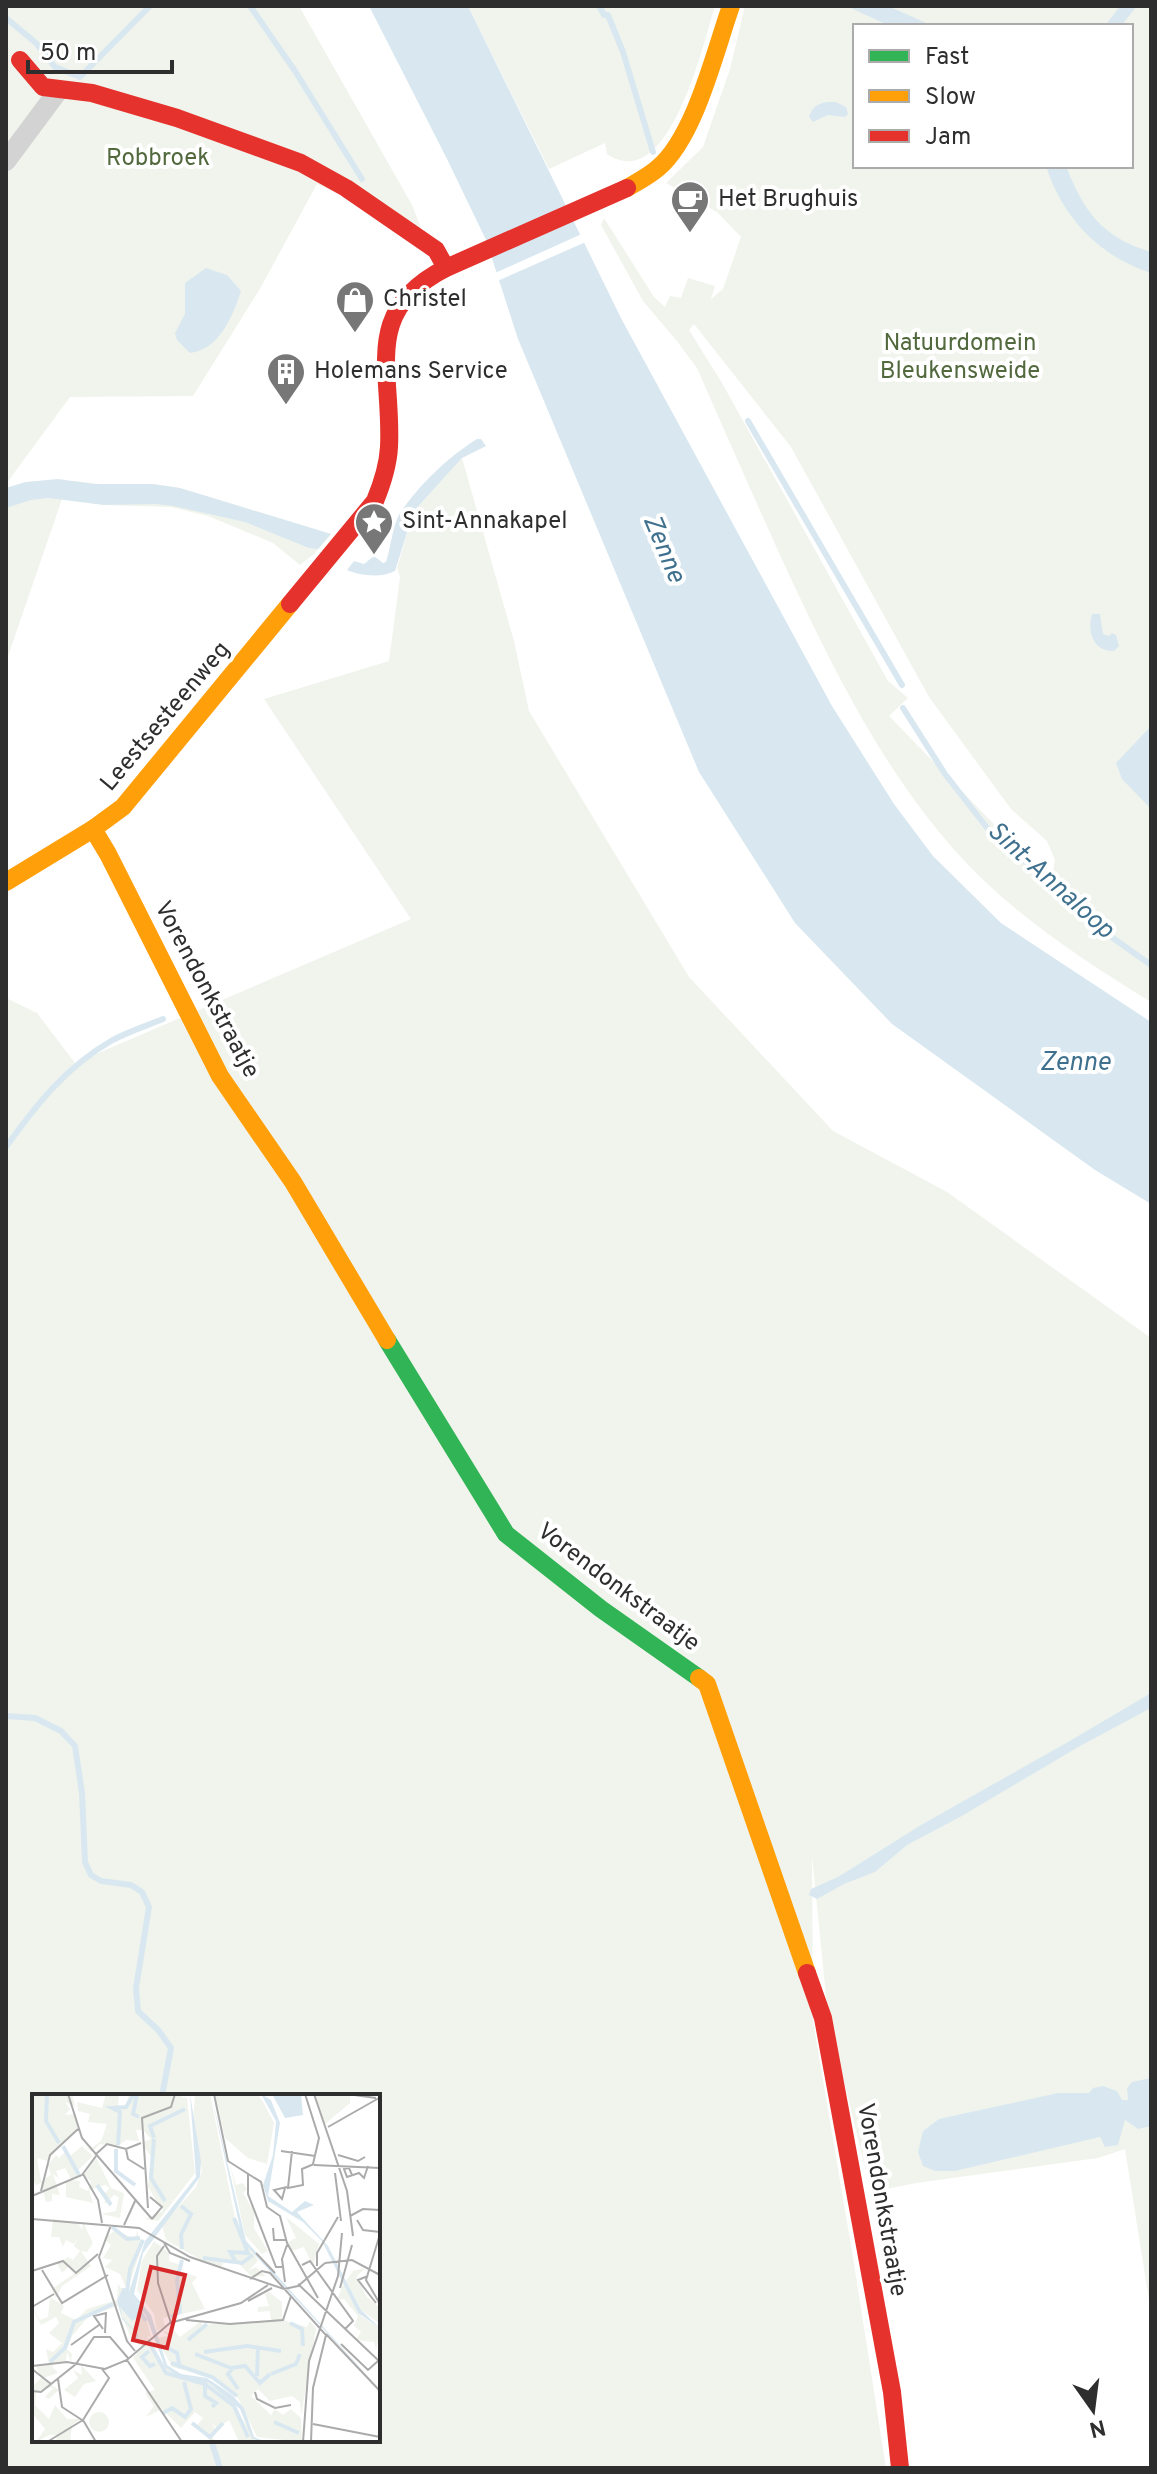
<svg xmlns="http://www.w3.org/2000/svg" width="1157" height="2474" font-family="Overpass,sans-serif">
  <rect width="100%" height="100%" fill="#fff"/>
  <!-- green -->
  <g fill="#f1f4ec" fill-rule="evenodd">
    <path d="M 6,6 L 299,6 L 412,205 L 423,233 L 317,184 L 261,287 L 193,396 L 70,397 L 6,484 Z"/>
    <path d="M 468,6 L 715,6 C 703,44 669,196 607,154 L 605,143 L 549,169 Z"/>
    <path d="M 745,6 L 1151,6 L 1151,1002 C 1083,960 1012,914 958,854 C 886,774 837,677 791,579 C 759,509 728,439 697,368 L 676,340 L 643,301 L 601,225 L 604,218 L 654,297 L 665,307 L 670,296 L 681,298 L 688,278 L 715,286 L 711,299 L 723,289 L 741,237 L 717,212 L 666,183 L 703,147 L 730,69 ZM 855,26 L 1131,26 L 1131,166 L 855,166 ZM 694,324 L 791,447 L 929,697 L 1011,809 L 1047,841 L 1055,860 L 1051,883 L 889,716 L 908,698 L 888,681 L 722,383 L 689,330 Z"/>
    <path d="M 462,458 L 514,641 L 529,711 L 689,977 L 833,1131 L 947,1192 L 1151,1338 L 1151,2313 L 1125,2149 L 1098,2158 L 916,2183 L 871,2192 L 828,2016 L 812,1856 L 813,2021 L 852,2251 L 886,2468 L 6,2468 L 6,998 L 37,1013 L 75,1063 L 411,919 L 264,699 L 389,661 L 400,577 L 397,568 L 414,511 ZM 34,2096 L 378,2096 L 378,2440 L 34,2440 Z"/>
    <path d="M 73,481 L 109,485 L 153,484 L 180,488 L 331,534 L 314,554 L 300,565 L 273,543 L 208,516 L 171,507 L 104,505 L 62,499 L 6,662 L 6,488 L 26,482 Z"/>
  </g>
  <!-- water -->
  <g fill="#d9e8f0">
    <path d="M 369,6 L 468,6 L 622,320 L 832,706 L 894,804 L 933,856 L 1001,923 L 1151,1022 L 1151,1204 L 1095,1170 L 892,1024 L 795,923 L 699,772 L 518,339 L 486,240 L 447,159 Z"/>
    <path d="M 846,6 L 888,6 L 933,26 L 890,26 Z"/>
    <path d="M 1120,6 L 1137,6 L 1121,26 L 1105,26 Z"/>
    <path d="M 827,102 L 836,102 L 846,107 L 848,114 L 845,117 L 828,115 L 813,122 L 809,117 C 812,107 817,104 827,102 Z"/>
    <path d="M 1046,166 L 1066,166 C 1084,212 1102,237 1151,252 L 1151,273 C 1100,257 1062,217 1046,166 Z"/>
    <path d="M 206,268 L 227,275 L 241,291 C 233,316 219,350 190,353 L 177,340 L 175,333 L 185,314 L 185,283 Z"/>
    <path d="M 477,439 L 481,439 L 486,446 L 462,458 L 414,511 L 395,571 C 381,578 361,576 347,570 L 354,561 L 364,564 L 374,556 L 383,563 L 386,562 C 391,547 392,527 400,513 C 419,485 448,457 477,439 Z"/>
    <path d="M 58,479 L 94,484 L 153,484 L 180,488 L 331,534 L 318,549 L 309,548 L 245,522 L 173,506 L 156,504 L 104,505 L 48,498 L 31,500 L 6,508 L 6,488 L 26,482 Z"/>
    <path d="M 1092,614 L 1100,614 L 1103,634 L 1109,636 L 1112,633 L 1116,635 L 1119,646 L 1114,651 C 1093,652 1087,631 1092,614 Z"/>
    <path d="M 1151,726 L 1151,809 L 1122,779 L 1116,763 Z"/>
    <path d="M 1151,1693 L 1151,1708 L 1080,1746 L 960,1817 L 907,1845 L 875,1872 L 844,1884 L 817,1899 L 809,1895 L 811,1889 L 838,1877 L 921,1825 L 1068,1742 Z"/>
    <path d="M 1151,2078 L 1151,2126 L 1138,2129 L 1125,2120 L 1118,2145 L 1105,2147 L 1100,2137 L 955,2171 L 935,2171 L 923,2166 L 918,2152 L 923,2131 L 939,2119 L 1058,2093 L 1089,2093 L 1093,2088 L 1103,2086 L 1117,2091 L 1122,2100 L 1128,2100 L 1127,2088 L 1132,2082 Z"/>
  </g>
  <!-- pier -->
  <path fill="#fff" d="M 584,233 L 588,241 L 495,282 L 493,274 Z"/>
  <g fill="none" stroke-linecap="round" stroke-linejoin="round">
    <!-- stream -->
    <g stroke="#d9e8f0" stroke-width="6">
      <path d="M 250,6 L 295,71 L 362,179"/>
      <path d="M 599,6 L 604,15 L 608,15 L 623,52 L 653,152"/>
      <path d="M 6,18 L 36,43 L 55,67 L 80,77 L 150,6"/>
      <path d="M 748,421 L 902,685"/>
      <path d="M 903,708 L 945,774 L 988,829 L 1113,938 L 1151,965"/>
      <path d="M 6,1147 C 36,1105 66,1067 111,1041 C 127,1032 146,1026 163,1019"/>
      <path d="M 6,1716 L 35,1718 L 61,1731 L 75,1746 L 82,1793 L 85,1862 L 91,1875 L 101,1881 L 131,1885 L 142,1892 L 149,1907 L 136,1988 L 138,2011 L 159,2031 L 171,2048 L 162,2096"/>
      <path d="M 211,2440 L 220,2468"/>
    </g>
    <!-- street -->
    <path stroke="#d3d3d3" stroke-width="20" d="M 6,161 L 58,91"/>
    <!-- fast -->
    <path stroke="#30b455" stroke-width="18" d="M 387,1340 L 506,1534 L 601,1609 L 699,1678"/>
    <!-- slow -->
    <g stroke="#ff9f0a" stroke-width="18">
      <path d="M 627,188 C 637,182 649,176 658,168 C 695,137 715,51 731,6"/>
      <path d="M 93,829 L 108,854 L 220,1076 L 293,1182 L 387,1340"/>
      <path d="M 6,882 L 93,829 L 123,807 L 290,604"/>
      <path d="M 699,1678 L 707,1684 L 807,1973"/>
    </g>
    <!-- jam -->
    <g stroke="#e5322d" stroke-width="18">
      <path d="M 20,60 L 43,87 L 92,93 L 177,118 L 301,163 L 346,188 L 436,250 L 446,268"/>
      <path d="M 290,604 L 375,501 C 382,484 388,466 389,447 C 393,371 360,312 446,268 L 627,188"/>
      <path d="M 807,1973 L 823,2018 L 892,2392 L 900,2468"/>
    </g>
  </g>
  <!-- icons -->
  <defs>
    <g id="cafe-pin" transform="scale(2)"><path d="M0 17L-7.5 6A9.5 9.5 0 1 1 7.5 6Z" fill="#777" stroke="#fff"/><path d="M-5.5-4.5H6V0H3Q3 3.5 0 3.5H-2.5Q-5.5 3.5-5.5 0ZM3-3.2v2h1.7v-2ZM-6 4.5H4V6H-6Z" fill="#fff"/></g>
    <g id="shop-pin" transform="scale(2)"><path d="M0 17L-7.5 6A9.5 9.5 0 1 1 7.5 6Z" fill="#777" stroke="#fff"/><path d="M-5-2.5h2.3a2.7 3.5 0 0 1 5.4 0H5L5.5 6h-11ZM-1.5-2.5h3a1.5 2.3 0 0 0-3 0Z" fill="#fff"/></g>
    <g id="building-pin" transform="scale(2)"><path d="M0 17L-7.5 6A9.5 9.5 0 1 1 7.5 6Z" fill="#777" stroke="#fff"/><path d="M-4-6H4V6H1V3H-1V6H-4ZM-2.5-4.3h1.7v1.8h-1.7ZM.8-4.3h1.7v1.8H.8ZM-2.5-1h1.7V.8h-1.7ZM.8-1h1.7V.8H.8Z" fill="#fff"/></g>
    <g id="sight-pin" transform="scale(2)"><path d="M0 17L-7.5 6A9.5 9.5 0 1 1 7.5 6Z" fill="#777" stroke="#fff"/><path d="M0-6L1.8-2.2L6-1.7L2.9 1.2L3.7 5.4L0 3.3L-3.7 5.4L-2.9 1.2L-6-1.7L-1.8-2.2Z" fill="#fff"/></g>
  </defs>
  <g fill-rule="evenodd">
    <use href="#cafe-pin" x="690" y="200"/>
    <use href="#shop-pin" x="355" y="300"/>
    <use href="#building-pin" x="286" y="372"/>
    <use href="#sight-pin" x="374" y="522"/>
  </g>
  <g text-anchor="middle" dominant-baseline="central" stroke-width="8" stroke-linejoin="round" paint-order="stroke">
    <!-- park labels -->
    <g font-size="24" fill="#52683d" stroke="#fff">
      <text x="158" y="159">Robbroek</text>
      <text x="960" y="344">Natuurdomein<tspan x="960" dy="28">Bleukensweide</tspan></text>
    </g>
    <!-- poi labels -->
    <g font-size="24" fill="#2e2e2e" stroke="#fff" text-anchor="start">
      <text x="718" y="200">Het Brughuis</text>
      <text x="383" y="300">Christel</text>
      <text x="314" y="372">Holemans Service</text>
      <text x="402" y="522">Sint-Annakapel</text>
    </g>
    <!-- street labels -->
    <g font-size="24" fill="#2e2e2e" stroke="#fff">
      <text transform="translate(166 717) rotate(-50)">Leestsesteenweg</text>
      <text transform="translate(206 990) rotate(62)">Vorendonkstraatje</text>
      <text transform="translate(618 1588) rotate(37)">Vorendonkstraatje</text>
      <text transform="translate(881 2200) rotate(80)">Vorendonkstraatje</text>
    </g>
    <!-- water labels -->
    <g font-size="26" font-style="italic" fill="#3f718e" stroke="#fff">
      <text transform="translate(663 549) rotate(67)">Zenne</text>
      <text transform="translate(1050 881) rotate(42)">Sint-Annaloop</text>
      <text x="1075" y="1063">Zenne</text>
    </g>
  </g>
  <!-- overview -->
  <g transform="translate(32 2094)">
    <rect width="348" height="348" fill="#fff"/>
    <path d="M 0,0 L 40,0 L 43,12 L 33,8 L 38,15 L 33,21 L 44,20 L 45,34 L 15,67 L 5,64 L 9,87 L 19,81 L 16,71 L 24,61 L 27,64 L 34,57 L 38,62 L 50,52 L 61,62 L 46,76 L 48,81 L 39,85 L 33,74 L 24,77 L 27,84 L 21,80 L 28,101 L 20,100 L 20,107 L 14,108 L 9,89 L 4,91 L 0,85 ZM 74,0 L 87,0 L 86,11 L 93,13 L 97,1 L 155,0 L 148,3 L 155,4 L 163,79 L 126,127 L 113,125 L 131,117 L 116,93 L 119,63 L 110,49 L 119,45 L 111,36 L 104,36 L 107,47 L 94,46 L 86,52 L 68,50 L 60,58 L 51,51 L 58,55 L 69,47 L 75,30 L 56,28 L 58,20 L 46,17 L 45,8 L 70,14 ZM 163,0 L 178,0 L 204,129 L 226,167 L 216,177 L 224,173 L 234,182 L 220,183 L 205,168 L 193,165 L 189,173 L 171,167 L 134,146 L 130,131 L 164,93 L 170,77 L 161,29 ZM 183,0 L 225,0 L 230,6 L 242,29 L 235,70 L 216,64 L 193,44 ZM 283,0 L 318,0 L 318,9 L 293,30 ZM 64,63 L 79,94 L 92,99 L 88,124 L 69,120 L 84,117 L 87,103 L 82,101 L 73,110 L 72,100 L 78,94 L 73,91 L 57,96 L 61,109 L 34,103 L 34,88 L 39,86 L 48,87 L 47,93 L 56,97 L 59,88 L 52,81 ZM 198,71 L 204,91 L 211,89 L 215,95 L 211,99 L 222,118 L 222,134 L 236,157 L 230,160 L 213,141 ZM 254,123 L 287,150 L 281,172 L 272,153 L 260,157 L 256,148 L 264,144 ZM 21,125 L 47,130 L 50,136 L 51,128 L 61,149 L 55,158 L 49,157 L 59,172 L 30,192 L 24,204 L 20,195 L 43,179 L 37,172 L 30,179 L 25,170 L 36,163 L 41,166 L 48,157 L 42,152 L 46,144 L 42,150 L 34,146 L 31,153 L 27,143 L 19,143 ZM 106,135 L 106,144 L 112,146 L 96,194 L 114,224 L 119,243 L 115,242 L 133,273 L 148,283 L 173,286 L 198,304 L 224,348 L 207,348 L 197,326 L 186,334 L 180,330 L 184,336 L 179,343 L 185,348 L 180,348 L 164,333 L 171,324 L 163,318 L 149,334 L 130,315 L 114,323 L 122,312 L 113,299 L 123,296 L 101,264 L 110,253 L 117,256 L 100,247 L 86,212 L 57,222 L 40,242 L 35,255 L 40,260 L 39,268 L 35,258 L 34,267 L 20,271 L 24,276 L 18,271 L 26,279 L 11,284 L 27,296 L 17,305 L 13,303 L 22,293 L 4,298 L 3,311 L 17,325 L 23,311 L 35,325 L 49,325 L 40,331 L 38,348 L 24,348 L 25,341 L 17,341 L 4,348 L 13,335 L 0,319 L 0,293 L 9,284 L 4,272 L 17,270 L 14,255 L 21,258 L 30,249 L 17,239 L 27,229 L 24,223 L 9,231 L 0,213 L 8,226 L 16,223 L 18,203 L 32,212 L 29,219 L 44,226 L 55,215 L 85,206 L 86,190 L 89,194 L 94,194 L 88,180 L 73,173 L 80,166 L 71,164 L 79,151 L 72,144 L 84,136 L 103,145 ZM 122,147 L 137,159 L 137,167 L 148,171 L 148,177 L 165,183 L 160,189 L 173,215 L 131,224 L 133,232 L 125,237 L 122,220 L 105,196 L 110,167 ZM 333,174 L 324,183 L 335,203 L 348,214 L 348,230 L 329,216 L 314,187 L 321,177 ZM 312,188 L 329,222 L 348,234 L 344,256 L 342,248 L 324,246 L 329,238 L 322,232 L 326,222 L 312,205 L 305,206 ZM 237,198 L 250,208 L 250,226 L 275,233 L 278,227 L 284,235 L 269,322 L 268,308 L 260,302 L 238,307 L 226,295 L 219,302 L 239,321 L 243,315 L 251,321 L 259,315 L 269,324 L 270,348 L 225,343 L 206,304 L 176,282 L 140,273 L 125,244 L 136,242 L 130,236 L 137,239 L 140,234 L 148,243 L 169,227 L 170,231 L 239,226 L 238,217 L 226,218 L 226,213 L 237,212 L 233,200 ZM 49,271 L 64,287 L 52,290 L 43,303 L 32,296 L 46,284 L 41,276 L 50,281 ZM57 328a10 10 0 1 1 20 0a10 10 0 1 1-20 0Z" fill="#f1f4ec"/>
    <path d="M 158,0 L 169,67 L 168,83 L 111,159 L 102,200 L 119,221 L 135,271 L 149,280 L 175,284 L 200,301 L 212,314 L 222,343 L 234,348 L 220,345 L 208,315 L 177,289 L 147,283 L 133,273 L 114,222 L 97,198 L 113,147 L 164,83 ZM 179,0 L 214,147 L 348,296 L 211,148 ZM 229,0 L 239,6 L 248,29 L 236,102 L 260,118 L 273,107 L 282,111 L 265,118 L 296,152 L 329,216 L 348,234 L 326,219 L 290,147 L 271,128 L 236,107 L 231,91 L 241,61 L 244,27 ZM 240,0 L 269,0 L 271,21 L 253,24 ZM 91,194 L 96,195 L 108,223 L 100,227 L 88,213 L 88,214 L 89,216 L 90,223 L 105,239 L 107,245 L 113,249 L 108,246 L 105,243 L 100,247 L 105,240 L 90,225 L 85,206 Z" fill="#d9e8f0"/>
    <path fill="none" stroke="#d9e8f0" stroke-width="4" d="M 15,0 L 14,27 L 27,49M 105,0 L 101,20 L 107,23M 122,44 L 118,32 L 153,15M 122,45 L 119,84 L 133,107M 86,51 L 88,18 L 80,14 L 94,13 L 102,0M 31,52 L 47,81M 84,55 L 84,77 L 103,91M 65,91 L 79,111M 149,112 L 159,120 L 149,141 L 150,155M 202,124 L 216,159 L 198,158 L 204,168M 80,133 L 95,145 L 108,144M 111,146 L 98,175 L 95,198 L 114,227M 171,164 L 210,169 L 221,161M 139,223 L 148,218 L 145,186 L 150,166M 258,229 L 270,235 L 271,252M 156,246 L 175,230M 118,250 L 134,279 L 173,290 L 202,312 L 216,343M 136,254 L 145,259 L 148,274M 117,257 L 110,263 L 118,272 L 123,270M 172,258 L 215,252 L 249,257M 163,260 L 199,274 L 213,272 L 228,289 L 238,280M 18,268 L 33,254 L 42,228 L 81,210M 139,269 L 180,283 L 205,302M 200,275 L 196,280 L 206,295M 239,280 L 264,270 L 268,260M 225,282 L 226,253M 173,290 L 173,302 L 184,309 L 180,313M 131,319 L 140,314 L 153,323 L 159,315 L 152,288M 242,328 L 267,339M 160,329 L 178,343 L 191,329"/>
    <path fill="none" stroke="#ababab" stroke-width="2" d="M 36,0 L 50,44 L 120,125M 182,0 L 196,67 L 229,88 L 235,113 L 248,122 L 255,149 L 286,204M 273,0 L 287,44 L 281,70M 282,0 L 315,97 L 321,142M 315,0 L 344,4M 296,33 L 347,4M 94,55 L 96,65 L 112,75M 249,57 L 283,62M 260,57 L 256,94 L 271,91 L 270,75 L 282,70M 63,61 L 75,50 L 94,55 L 109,49M 306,61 L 326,67 L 333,63M 282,71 L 348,74M 303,79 L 309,127M 51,80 L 66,106 L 70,129M 216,80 L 216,100 L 244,173 L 250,173M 320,81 L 317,74 L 312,75 L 315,83 L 327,79 L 332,84 L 336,72M 253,94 L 250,105 L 242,96 L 255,93M 9,97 L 18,61 L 46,35M 0,102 L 50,81 L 64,62M 118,103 L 130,113 L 120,125M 116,114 L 110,24 L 139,13 L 143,0M 318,122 L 331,115 L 348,116M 0,125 L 107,134 L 158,163 L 252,195 L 266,192 L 293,169M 325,126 L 331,136 L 348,138M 79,131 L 67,163 L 95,247 L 103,257M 92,131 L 104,105M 241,134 L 242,146 L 254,146M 348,140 L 334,186 L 348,210M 132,149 L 138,159 L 158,167M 132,152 L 125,162 L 126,189 L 139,229M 224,159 L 243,179M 293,169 L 320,166 L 348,181M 270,171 L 278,167 L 321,227 L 313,235M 285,172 L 285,159 L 306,123M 10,176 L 30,209 L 76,181M 0,177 L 31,167 L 44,179 L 66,160M 336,182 L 326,186 L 344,209M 218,185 L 230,177 L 238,179 L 294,241 L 281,294 L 279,348M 253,188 L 250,165 L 255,151M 266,190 L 348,268M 308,194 L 320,151M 216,207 L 240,194M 0,213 L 22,200M 154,226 L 198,230 L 251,226 L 259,202M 71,235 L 62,222 L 74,219 L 73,239M 294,240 L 348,297M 309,250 L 336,276 L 346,267M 39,251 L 67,231M 95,266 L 150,348M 0,272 L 35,268 L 73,275 L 95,266 L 138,229 L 209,209 L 236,191M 0,275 L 19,290M 26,285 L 30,313 L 50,326M 0,297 L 9,298 L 44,270 L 62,243 L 78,243 L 96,264M 223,298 L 225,305 L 243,314 L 259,311M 51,326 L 77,284 L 70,275M 51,326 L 64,348M 281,330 L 348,343M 15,348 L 51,326M 271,348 L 277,267 L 306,182 L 310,139"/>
    <path fill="#d62828" fill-opacity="0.15" stroke="#d62828" stroke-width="4" d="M 119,173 L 153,181 L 135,254 L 101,246 Z"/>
    <rect width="348" height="348" fill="none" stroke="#2e2e2e" stroke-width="4"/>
  </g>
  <!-- border -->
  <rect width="1157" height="2474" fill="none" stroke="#2e2e2e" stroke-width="16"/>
  <!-- legend -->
  <rect x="853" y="24" width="280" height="144" fill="#ffffff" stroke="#ababab" stroke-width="2"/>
  <rect x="869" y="50" width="40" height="12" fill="#30b455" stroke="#ababab" stroke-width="2"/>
  <text x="925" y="64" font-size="24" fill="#2e2e2e">Fast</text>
  <rect x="869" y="90" width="40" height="12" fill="#ff9f0a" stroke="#ababab" stroke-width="2"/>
  <text x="925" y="104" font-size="24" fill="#2e2e2e">Slow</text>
  <rect x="869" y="130" width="40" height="12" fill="#e5322d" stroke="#ababab" stroke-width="2"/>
  <text x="925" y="144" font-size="24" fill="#2e2e2e">Jam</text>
  <!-- north arrow -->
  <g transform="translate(1093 2410) rotate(166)" stroke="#ffffff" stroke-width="6" paint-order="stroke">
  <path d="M0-6L14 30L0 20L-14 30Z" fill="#2e2e2e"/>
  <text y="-12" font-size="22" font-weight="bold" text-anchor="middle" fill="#2e2e2e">N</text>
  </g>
  <!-- scale -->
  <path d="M28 60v12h144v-12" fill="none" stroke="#2e2e2e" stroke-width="4"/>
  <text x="40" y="60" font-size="24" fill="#2e2e2e" stroke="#ffffff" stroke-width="6" paint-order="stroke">50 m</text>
</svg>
